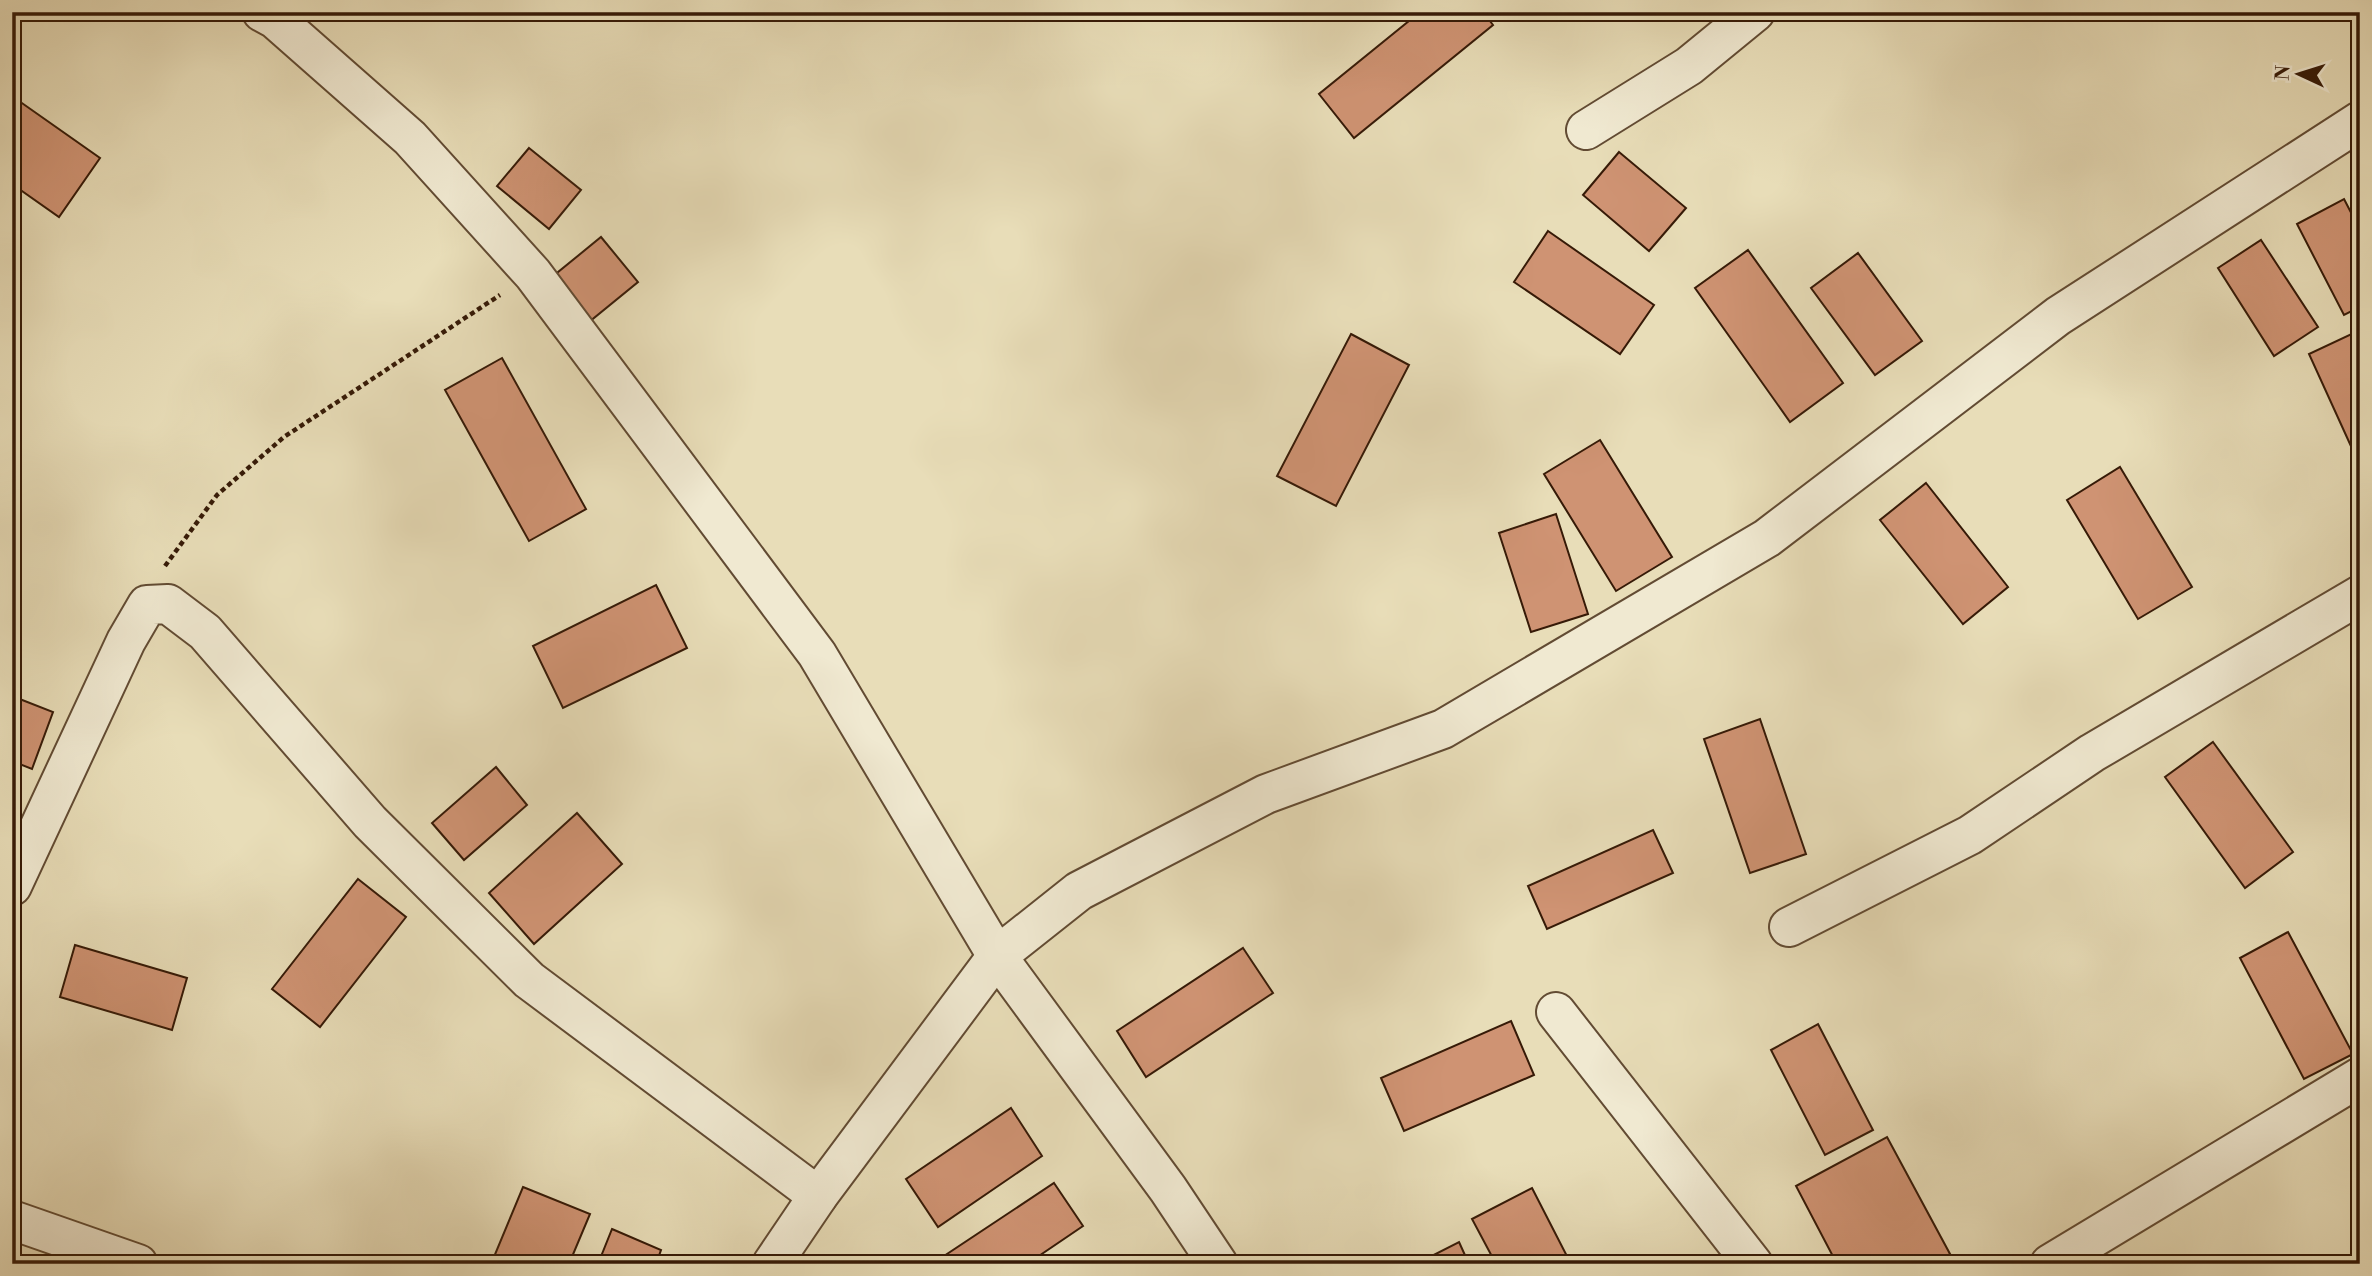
<svg xmlns="http://www.w3.org/2000/svg" width="2372" height="1276" font-family="'Libre Bodoni',serif">
  <rect width="100%" height="100%" fill="#e8ddb8"/>
  <filter id="stains"><feTurbulence type="fractalNoise" baseFrequency=".00286" numOctaves="4"/><feColorMatrix values="0 0 0 0 .2 0 0 0 0 .09 0 0 0 0 .02 0 0 0 .5 -.17"/></filter>
  <radialGradient id="worn" r=".72"><stop offset=".6" stop-color="#630" stop-opacity="0"/><stop offset="1" stop-color="#630" stop-opacity=".3"/></radialGradient>
  <!-- building -->
  <g fill="#cf9373" stroke="#361a07" stroke-width="2">
    <path d="M 1420,12 L 1483,12 L 1493,25 L 1354,138 L 1319,94 Z"/>
    <path d="M 19,101 L 100,158 L 59,217 L 12,184 L 12,111 Z"/>
    <path d="M 529,148 L 581,190 L 549,229 L 497,186 Z"/>
    <path d="M 1619,152 L 1686,208 L 1649,251 L 1583,195 Z"/>
    <path d="M 2344,199 L 2360,230 L 2360,307 L 2344,315 L 2297,224 Z"/>
    <path d="M 1548,231 L 1654,305 L 1620,354 L 1514,282 Z"/>
    <path d="M 601,237 L 638,282 L 589,322 L 552,277 Z"/>
    <path d="M 2261,240 L 2318,327 L 2274,356 L 2218,268 Z"/>
    <path d="M 1748,250 L 1843,383 L 1790,422 L 1695,288 Z"/>
    <path d="M 1858,253 L 1922,341 L 1875,375 L 1811,288 Z"/>
    <path d="M 2360,330 L 2360,466 L 2309,354 Z"/>
    <path d="M 1351,334 L 1409,365 L 1336,506 L 1277,476 Z"/>
    <path d="M 502,358 L 586,509 L 529,541 L 445,390 Z"/>
    <path d="M 1600,440 L 1672,557 L 1616,591 L 1544,474 Z"/>
    <path d="M 2120,467 L 2192,587 L 2138,619 L 2067,500 Z"/>
    <path d="M 1926,483 L 2008,587 L 1963,624 L 1880,520 Z"/>
    <path d="M 1556,514 L 1588,614 L 1531,632 L 1499,533 Z"/>
    <path d="M 656,585 L 687,648 L 563,708 L 533,646 Z"/>
    <path d="M 12,696 L 53,712 L 32,769 L 12,761 Z"/>
    <path d="M 1760,719 L 1806,854 L 1750,873 L 1704,739 Z"/>
    <path d="M 2213,742 L 2293,852 L 2245,888 L 2165,777 Z"/>
    <path d="M 496,767 L 527,805 L 464,860 L 432,823 Z"/>
    <path d="M 577,813 L 622,864 L 534,944 L 489,893 Z"/>
    <path d="M 1653,830 L 1673,873 L 1547,929 L 1528,886 Z"/>
    <path d="M 358,879 L 406,917 L 320,1027 L 272,989 Z"/>
    <path d="M 2288,932 L 2353,1054 L 2304,1079 L 2240,958 Z"/>
    <path d="M 75,945 L 187,978 L 172,1030 L 60,997 Z"/>
    <path d="M 1243,948 L 1273,993 L 1146,1077 L 1117,1031 Z"/>
    <path d="M 1511,1021 L 1534,1075 L 1404,1131 L 1381,1078 Z"/>
    <path d="M 1818,1024 L 1873,1130 L 1825,1155 L 1771,1050 Z"/>
    <path d="M 1011,1108 L 1042,1156 L 938,1227 L 906,1179 Z"/>
    <path d="M 1887,1137 L 1950,1254 L 1933,1264 L 1837,1264 L 1796,1186 Z"/>
    <path d="M 1054,1183 L 1083,1226 L 1027,1264 L 941,1264 L 938,1260 Z"/>
    <path d="M 523,1187 L 590,1214 L 569,1264 L 491,1264 Z"/>
    <path d="M 1532,1188 L 1571,1264 L 1496,1264 L 1472,1219 Z"/>
    <path d="M 612,1229 L 661,1250 L 656,1264 L 598,1264 Z"/>
    <path d="M 1459,1242 L 1469,1264 L 1416,1264 Z"/>
  </g>
  <g fill="none" stroke-linecap="round" stroke-linejoin="round">
    <!-- minor casing -->
    <g stroke="#624b33" stroke-width="42">
      <g id="minor">
        <path d="M 262,12 L 275,19 L 410,138 L 533,274 L 817,654 L 997,956 L 1168,1189 L 1218,1264"/>
        <path d="M 1586,130 L 1689,66 L 1755,12"/>
        <path d="M 12,886 L 126,641 L 147,605 L 168,604 L 205,632 L 370,822 L 529,980 L 818,1196"/>
        <path d="M 1789,927 L 1970,835 L 2092,753 L 2360,595"/>
        <path d="M 1556,1012 L 1753,1264"/>
        <path d="M 12,1220 L 138,1264"/>
        <path d="M 772,1264 L 818,1196 L 997,956 L 1079,891 L 1266,794 L 1443,729 L 1767,538 L 2058,316 L 2360,121"/>
        <path d="M 2050,1264 L 2360,1077"/>
      </g>
    </g>
    <!-- path -->
    <path stroke="#361a07" stroke-width="4.5" stroke-dasharray="5 3.5" stroke-linecap="butt" d="M 165,566 L 217,495 L 284,437 L 500,295"/>
    <!-- minor -->
    <use href="#minor" stroke="#f0e9d1" stroke-width="38"/>
  </g>
  <!-- margin -->
  <rect width="2372" height="1276" fill="none" stroke="#e8ddb8" stroke-width="42"/>
  <rect x="14" y="14" width="2344" height="1248" fill="none" stroke="#361a07" stroke-width="3.5"/>
  <rect x="21" y="21" width="2330" height="1234" fill="none" stroke="#361a07" stroke-width="2"/>
  <!-- north arrow -->
  <g transform="translate(2299 74) rotate(274)" stroke="#f0e9d1" stroke-width="5" paint-order="stroke">
  <path d="M0-5L12 26L0 18L-12 26Z" fill="#361a07"/>
  <text y="-10" font-size="19" font-weight="bold" text-anchor="middle" fill="#361a07">N</text>
  </g>
  <rect width="100%" height="100%" filter="url(#stains)"/>
  <rect width="100%" height="100%" fill="url(#worn)"/>
</svg>
